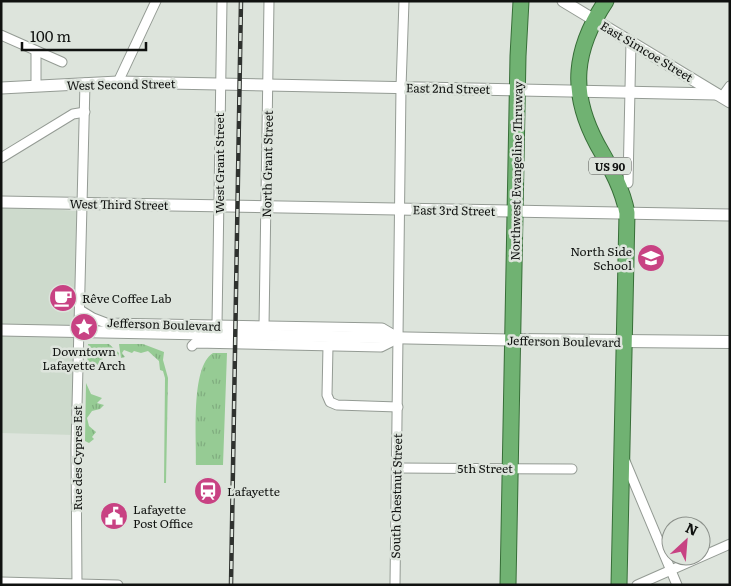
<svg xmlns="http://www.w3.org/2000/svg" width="731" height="586" font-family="Literata,serif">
  <defs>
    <pattern id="grass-tufts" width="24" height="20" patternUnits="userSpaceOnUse" patternTransform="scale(1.25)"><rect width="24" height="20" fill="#96cb94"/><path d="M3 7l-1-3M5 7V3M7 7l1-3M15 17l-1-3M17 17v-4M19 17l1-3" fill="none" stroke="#80ad7f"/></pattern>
  </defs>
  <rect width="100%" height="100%" fill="#dde4dc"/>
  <!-- built -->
  <path fill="#cddacc" d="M 1,206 L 77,211 L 75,435 L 1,433 Z"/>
  <!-- grass -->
  <g fill="url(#grass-tufts)">
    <path d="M 88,344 L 109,344 L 119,353 L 118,357 L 110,350 L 103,353 L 100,350 L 98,353 L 103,359 L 92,370 L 87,371 Z"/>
    <path d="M 119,344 L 143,344 L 164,352 L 163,360 L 168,378 L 166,483 L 164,483 L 165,378 L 163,371 L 160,370 L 159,361 L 148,351 L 141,353 L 134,351 L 132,353 L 124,350 L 122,353 L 125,357 L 121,358 Z"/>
    <path d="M 213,353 L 227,353 L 223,465 L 196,465 C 197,439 190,367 213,353 Z"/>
    <path d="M 86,383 L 91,394 L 102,398 L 97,403 L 104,405 L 100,409 L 92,411 L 87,418 L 89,426 L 96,432 L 92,437 L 94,439 L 89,443 L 85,441 Z"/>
  </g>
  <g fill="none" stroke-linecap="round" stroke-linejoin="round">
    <!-- minor casing -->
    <g stroke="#949b94" stroke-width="11">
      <g id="minor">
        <path d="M 1,35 L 62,62"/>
        <path d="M 118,82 L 156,1"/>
        <path d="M 36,86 L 36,51"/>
        <path d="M 722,97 L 730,86"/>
        <path d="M 1,158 L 73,114 L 85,112"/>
        <path d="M 628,183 L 631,42"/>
        <path d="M 80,310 L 93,318 L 106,323 L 382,328 L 399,338"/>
        <path d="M 217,325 L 222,1"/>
        <path d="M 264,326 L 269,1"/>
        <path d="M 192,346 L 195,343 L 381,347 L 399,338"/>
        <path d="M 328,346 L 327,395 L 330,402 L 337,405 L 398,407"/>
        <path d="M 625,461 L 677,585"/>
        <path d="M 397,468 L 572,469"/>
        <path d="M 1,582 L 118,585"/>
        <path d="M 77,585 L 76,447 L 85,83"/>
        <path d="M 395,585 L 401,87 L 404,1"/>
        <path d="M 637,585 L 730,544"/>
      </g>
    </g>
    <!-- tertiary casing -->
    <g stroke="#949b94" stroke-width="13">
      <g id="tertiary">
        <path d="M 563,1 L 730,102"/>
        <path d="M 1,88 L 118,82 L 716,94"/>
        <path d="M 1,202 L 730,215"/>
        <path d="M 1,330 L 513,340"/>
      </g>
    </g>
    <!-- secondary casing -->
    <g stroke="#949b94" stroke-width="14">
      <path id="secondary" d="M 513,340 L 730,342"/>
    </g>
    <!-- trunk casing -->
    <g stroke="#376e38" stroke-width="17">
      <g id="trunk">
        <path d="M 606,1 C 574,49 569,92 597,144 C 610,167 622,187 627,213 L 619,585"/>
        <path d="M 508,585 L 518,56 L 521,1"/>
      </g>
    </g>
    <!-- minor -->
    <use href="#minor" stroke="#fff" stroke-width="9"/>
    <!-- tertiary -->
    <use href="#tertiary" stroke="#fff" stroke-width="11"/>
    <!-- secondary -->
    <use href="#secondary" stroke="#fff" stroke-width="12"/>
    <!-- trunk -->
    <use href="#trunk" stroke="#70b272" stroke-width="15"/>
    <!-- rail casing -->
    <g stroke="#2f322f" stroke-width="4.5">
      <path id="rail" d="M 231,585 L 241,1"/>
    </g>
    <!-- rail -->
    <use href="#rail" stroke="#dde4dc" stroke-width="2.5" stroke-dasharray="8" stroke-linecap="butt"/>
  </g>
  <!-- icons -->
  <defs>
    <g id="school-disc" transform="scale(1.4375)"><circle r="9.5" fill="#c84283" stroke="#dde4dc"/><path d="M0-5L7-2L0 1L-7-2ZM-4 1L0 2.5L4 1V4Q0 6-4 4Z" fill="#fff"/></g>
    <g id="cafe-disc" transform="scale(1.4375)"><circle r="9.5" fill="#c84283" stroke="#dde4dc"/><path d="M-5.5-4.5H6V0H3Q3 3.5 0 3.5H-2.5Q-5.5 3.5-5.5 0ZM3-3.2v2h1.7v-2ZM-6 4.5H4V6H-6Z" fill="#fff"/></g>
    <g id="sight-disc" transform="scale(1.4375)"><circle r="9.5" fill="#c84283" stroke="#dde4dc"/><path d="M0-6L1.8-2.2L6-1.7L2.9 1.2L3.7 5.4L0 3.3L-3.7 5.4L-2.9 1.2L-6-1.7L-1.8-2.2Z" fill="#fff"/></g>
    <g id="station-disc" transform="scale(1.4375)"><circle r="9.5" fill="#c84283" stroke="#dde4dc"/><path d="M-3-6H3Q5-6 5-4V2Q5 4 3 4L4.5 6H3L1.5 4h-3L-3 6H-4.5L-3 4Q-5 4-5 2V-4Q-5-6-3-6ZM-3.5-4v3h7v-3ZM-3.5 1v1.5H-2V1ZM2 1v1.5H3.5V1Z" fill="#fff"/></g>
    <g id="civic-disc" transform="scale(1.4375)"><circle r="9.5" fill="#c84283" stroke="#dde4dc"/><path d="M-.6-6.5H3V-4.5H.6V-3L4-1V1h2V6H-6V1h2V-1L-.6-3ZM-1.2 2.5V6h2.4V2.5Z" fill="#fff"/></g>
  </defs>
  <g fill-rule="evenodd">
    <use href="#school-disc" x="651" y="258"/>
    <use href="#cafe-disc" x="63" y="298"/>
    <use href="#sight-disc" x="84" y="327"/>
    <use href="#station-disc" x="208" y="491"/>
    <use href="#civic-disc" x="114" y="516"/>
  </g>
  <g text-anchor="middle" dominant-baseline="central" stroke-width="5" stroke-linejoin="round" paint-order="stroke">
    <!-- shield labels -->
    <rect fill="#dde4dc" stroke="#4e514d" stroke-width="1" x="589" y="157.5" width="42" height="17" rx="4"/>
    <g font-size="11" font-weight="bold" fill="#101210">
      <text x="610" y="166">US 90</text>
    </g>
    <!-- street labels -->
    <g font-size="12" fill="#101210" stroke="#dde4dc">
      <text transform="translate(647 51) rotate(31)">East Simcoe Street</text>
      <text transform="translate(121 84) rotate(-1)">West Second Street</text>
      <text transform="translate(448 88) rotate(1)">East 2nd Street</text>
      <text transform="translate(219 163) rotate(-90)">West Grant Street</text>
      <text transform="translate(267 164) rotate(-89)">North Grant Street</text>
      <text transform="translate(516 171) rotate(-89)">Northwest Evangeline Thruway</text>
      <text transform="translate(119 204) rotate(1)">West Third Street</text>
      <text transform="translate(454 210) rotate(1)">East 3rd Street</text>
      <text transform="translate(164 324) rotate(2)">Jefferson Boulevard</text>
      <text transform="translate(564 341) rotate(1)">Jefferson Boulevard</text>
      <text transform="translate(77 458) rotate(-90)">Rue des Cypres Est</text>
      <text x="485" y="468">5th Street</text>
      <text transform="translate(396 496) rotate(-89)">South Chestnut Street</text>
    </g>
    <!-- poi labels -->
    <g font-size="12" fill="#101210" stroke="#dde4dc" text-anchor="start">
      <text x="632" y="251" text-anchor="end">North Side<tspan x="632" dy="14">School</tspan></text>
      <text x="82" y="298">Rêve Coffee Lab</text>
      <text x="84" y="351" text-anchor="middle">Downtown<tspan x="84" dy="14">Lafayette Arch</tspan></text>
      <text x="227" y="491">Lafayette</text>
      <text x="133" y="509">Lafayette<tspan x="133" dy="14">Post Office</tspan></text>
    </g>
  </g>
  <!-- border -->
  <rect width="731" height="586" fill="none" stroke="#101210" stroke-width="5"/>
  <!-- north arrow -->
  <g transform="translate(686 541) rotate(26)"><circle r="24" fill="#dde4dc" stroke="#8b908a"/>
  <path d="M0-4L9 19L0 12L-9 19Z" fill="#c84283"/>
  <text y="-8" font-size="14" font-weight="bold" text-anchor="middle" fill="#101210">N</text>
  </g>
  <!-- scale -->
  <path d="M22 42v8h124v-8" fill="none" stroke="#101210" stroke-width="2.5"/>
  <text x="30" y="42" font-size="15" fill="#101210" stroke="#dde4dc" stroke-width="4" paint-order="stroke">100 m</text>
</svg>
